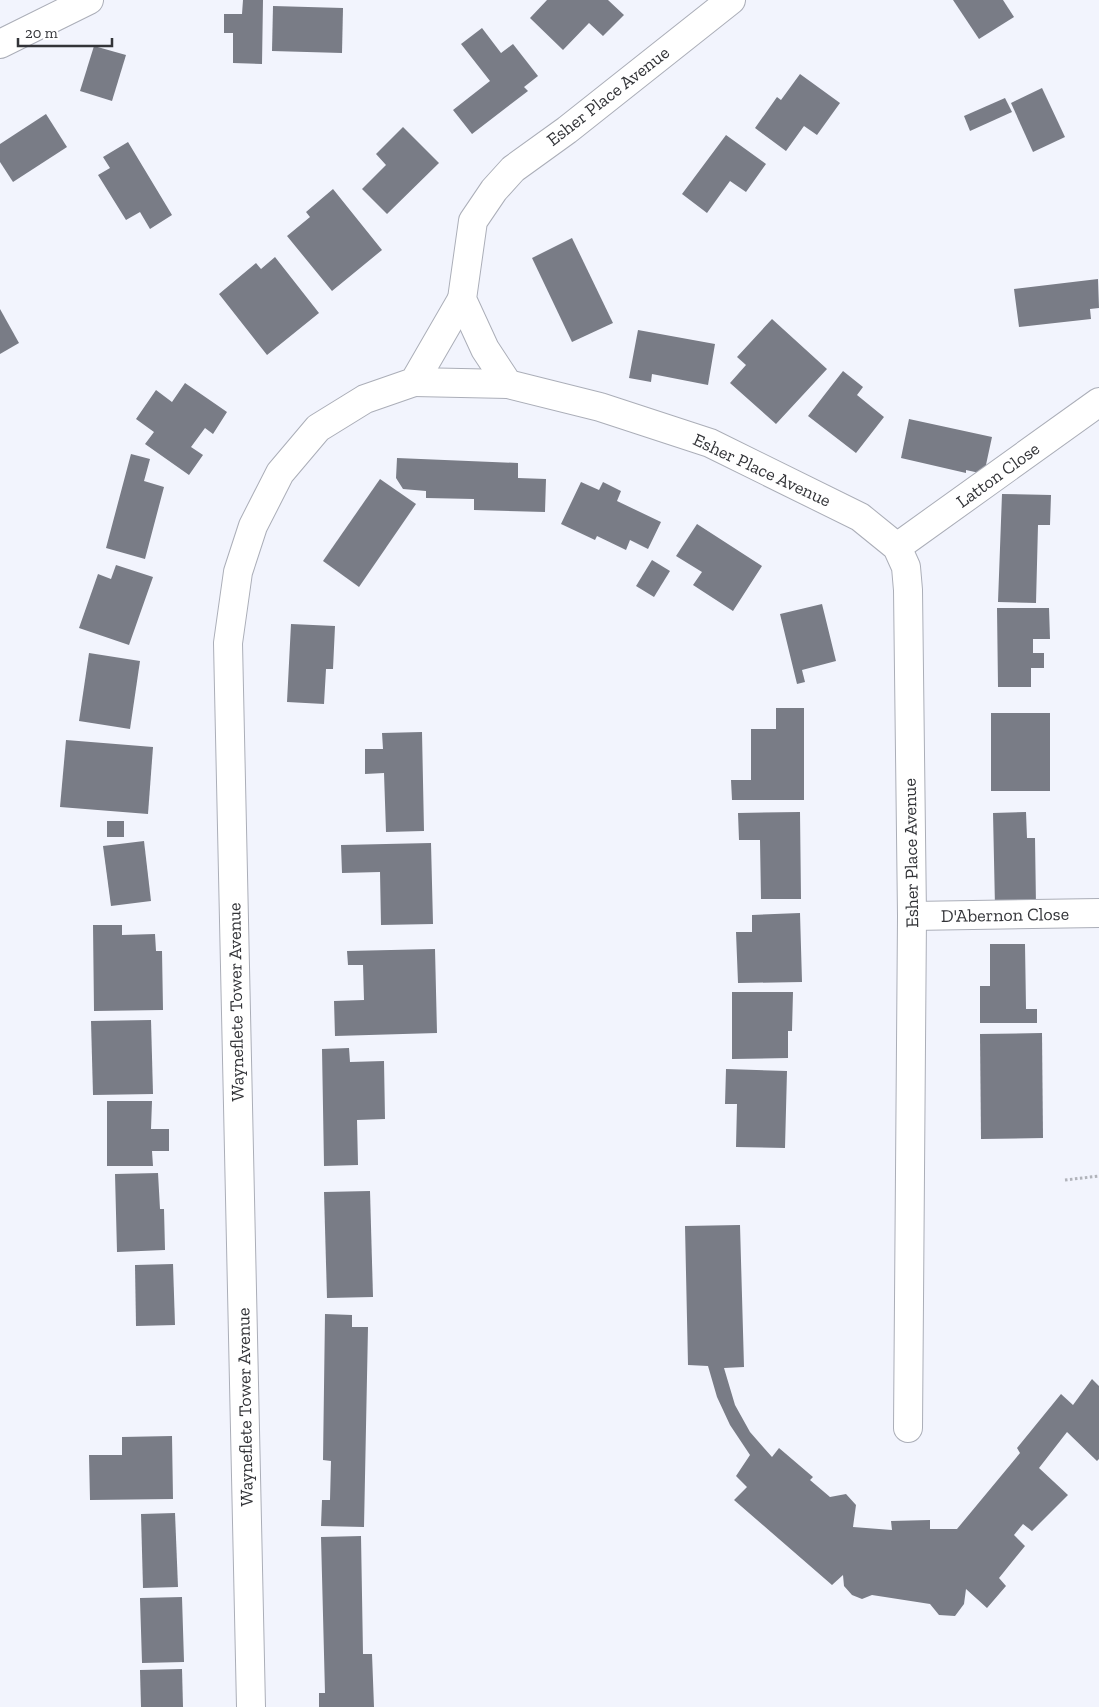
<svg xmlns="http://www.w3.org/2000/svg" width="1099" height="1707" font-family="'Zilla Slab',serif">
  <rect width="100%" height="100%" fill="#f2f4fd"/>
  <!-- building -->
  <g fill="#797c86">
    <path d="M 243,0 L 263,0 L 262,64 L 233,63 L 233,33 L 224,33 L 224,14 L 242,14 Z"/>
    <path d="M 547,0 L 608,0 L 624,15 L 603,36 L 589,23 L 563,50 L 530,18 Z"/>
    <path d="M 953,0 L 1003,0 L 1014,17 L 979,39 Z"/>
    <path d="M 273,6 L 343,8 L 342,53 L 272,51 Z"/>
    <path d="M 482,28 L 501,53 L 513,44 L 538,76 L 524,87 L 528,91 L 472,134 L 453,110 L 490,81 L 461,44 Z"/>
    <path d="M 94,46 L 126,55 L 112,101 L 80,91 Z"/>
    <path d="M 800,74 L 840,103 L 817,135 L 804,126 L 786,151 L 755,128 L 777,97 L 781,100 Z"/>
    <path d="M 1042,88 L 1065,137 L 1033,152 L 1011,103 Z"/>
    <path d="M 1005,98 L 1012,112 L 970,131 L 964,116 Z"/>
    <path d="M 46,114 L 67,147 L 13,182 L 0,162 L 0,144 Z"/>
    <path d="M 403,127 L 439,163 L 387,214 L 362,189 L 386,165 L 376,154 Z"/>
    <path d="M 726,135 L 766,164 L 746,192 L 730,181 L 707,213 L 682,194 Z"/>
    <path d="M 128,142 L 172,215 L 150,229 L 140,212 L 126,220 L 98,175 L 110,168 L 103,157 Z"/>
    <path d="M 333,189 L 382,250 L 332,291 L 287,236 L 310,217 L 306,212 Z"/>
    <path d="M 572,238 L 613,323 L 572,342 L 532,258 Z"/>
    <path d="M 275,257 L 319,313 L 267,355 L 219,294 L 256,263 L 261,269 Z"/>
    <path d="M 1098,279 L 1099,308 L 1090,309 L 1091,319 L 1019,327 L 1014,289 Z"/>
    <path d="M 0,309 L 19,343 L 0,354 Z"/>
    <path d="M 772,319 L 827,369 L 776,424 L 730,383 L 746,365 L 737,357 Z"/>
    <path d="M 638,330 L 715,344 L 708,385 L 652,374 L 651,382 L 629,378 Z"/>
    <path d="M 843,371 L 863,387 L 857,395 L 884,417 L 856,453 L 808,416 Z"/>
    <path d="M 185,383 L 227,412 L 213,434 L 205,428 L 191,447 L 203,455 L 189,475 L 145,444 L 154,432 L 136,419 L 156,390 L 172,402 Z"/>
    <path d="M 909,419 L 992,437 L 984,474 L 966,470 L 966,473 L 901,458 Z"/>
    <path d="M 131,454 L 150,459 L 144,481 L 164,487 L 145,559 L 106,548 Z"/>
    <path d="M 397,458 L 518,463 L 518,478 L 546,479 L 545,512 L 474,510 L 474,499 L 426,498 L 426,491 L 403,489 L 396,478 Z"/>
    <path d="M 380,479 L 416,504 L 359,587 L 323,561 Z"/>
    <path d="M 581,482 L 599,490 L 603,482 L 621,491 L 617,501 L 661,522 L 648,549 L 630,540 L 626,550 L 597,536 L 595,540 L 561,524 Z"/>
    <path d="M 1002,494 L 1051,495 L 1050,525 L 1038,525 L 1036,603 L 998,602 Z"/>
    <path d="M 697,524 L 762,566 L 733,611 L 693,585 L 702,572 L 676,556 Z"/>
    <path d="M 652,560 L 670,571 L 654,597 L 636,586 Z"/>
    <path d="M 116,565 L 153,577 L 129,645 L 79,628 L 98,574 L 111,579 Z"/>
    <path d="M 822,604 L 836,661 L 802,670 L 805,682 L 797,684 L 780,614 Z"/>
    <path d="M 997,608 L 1049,608 L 1050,639 L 1033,639 L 1033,653 L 1044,653 L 1044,668 L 1031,668 L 1031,687 L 998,687 Z"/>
    <path d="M 291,624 L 335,626 L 333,669 L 326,669 L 324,704 L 287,702 Z"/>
    <path d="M 89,653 L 140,661 L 130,729 L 79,721 Z"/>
    <path d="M 776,708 L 804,708 L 804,800 L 732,800 L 731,780 L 751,780 L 751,729 L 776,729 Z"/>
    <rect x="991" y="713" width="59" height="78"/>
    <path d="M 422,732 L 424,831 L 386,832 L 384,773 L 365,774 L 365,749 L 383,749 L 382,733 Z"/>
    <path d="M 66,740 L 153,747 L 148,814 L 60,807 Z"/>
    <path d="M 800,812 L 801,899 L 761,899 L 760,840 L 739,840 L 738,813 Z"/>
    <path d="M 1026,812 L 1027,838 L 1035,838 L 1036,906 L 995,907 L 993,813 Z"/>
    <rect x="107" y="821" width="17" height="16"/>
    <path d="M 144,841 L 151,901 L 111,906 L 103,846 Z"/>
    <path d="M 431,843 L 433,924 L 381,925 L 380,872 L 342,873 L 341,845 Z"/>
    <path d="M 800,913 L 802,982 L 738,983 L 736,932 L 752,932 L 752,915 Z"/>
    <path d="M 93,925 L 122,925 L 122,935 L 155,934 L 156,951 L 162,951 L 163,1010 L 94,1011 Z"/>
    <path d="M 990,944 L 1025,944 L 1026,1009 L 1037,1009 L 1037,1023 L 980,1023 L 980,986 L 990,986 Z"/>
    <path d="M 435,949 L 437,1033 L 335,1036 L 334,1001 L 364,1000 L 363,965 L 348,965 L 347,951 Z"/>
    <path d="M 732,992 L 793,992 L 792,1031 L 788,1031 L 788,1058 L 732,1059 Z"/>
    <path d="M 151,1020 L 153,1094 L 93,1095 L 91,1021 Z"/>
    <path d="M 1042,1033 L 1043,1138 L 981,1139 L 980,1034 Z"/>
    <path d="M 349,1048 L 350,1062 L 384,1061 L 385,1119 L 357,1120 L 358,1165 L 324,1166 L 322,1049 Z"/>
    <path d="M 726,1069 L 787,1071 L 785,1148 L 736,1147 L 737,1104 L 725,1104 Z"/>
    <path d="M 107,1101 L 152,1101 L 151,1129 L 169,1129 L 169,1151 L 152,1151 L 153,1166 L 107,1166 Z"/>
    <path d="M 158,1173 L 160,1209 L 164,1209 L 165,1250 L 117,1252 L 115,1174 Z"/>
    <path d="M 370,1191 L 373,1297 L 327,1298 L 324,1192 Z"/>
    <path d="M 740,1225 L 744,1367 L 724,1368 L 735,1405 L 750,1432 L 772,1457 L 779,1448 L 813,1477 L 810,1480 L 830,1497 L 846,1494 L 856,1505 L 853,1527 L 892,1530 L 891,1521 L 930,1520 L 930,1529 L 957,1529 L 1020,1453 L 1017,1448 L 1061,1394 L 1073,1405 L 1092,1379 L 1099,1386 L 1099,1459 L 1097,1461 L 1067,1432 L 1039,1468 L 1068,1495 L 1032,1531 L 1023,1524 L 1014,1535 L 1025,1546 L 999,1578 L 1006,1586 L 987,1608 L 966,1589 L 964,1604 L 955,1616 L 939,1615 L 930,1604 L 872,1595 L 862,1599 L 852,1595 L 844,1586 L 843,1575 L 832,1585 L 734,1500 L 747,1487 L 736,1476 L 750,1455 L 730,1425 L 717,1397 L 708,1366 L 688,1365 L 685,1226 Z"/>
    <path d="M 173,1264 L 175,1325 L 136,1326 L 135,1265 Z"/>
    <path d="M 325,1314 L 352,1315 L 352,1327 L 368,1327 L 364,1527 L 321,1526 L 322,1500 L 330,1500 L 331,1461 L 323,1460 Z"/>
    <path d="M 172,1436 L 173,1499 L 90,1500 L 89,1455 L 122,1455 L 122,1437 Z"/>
    <path d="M 175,1513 L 178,1587 L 143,1588 L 141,1514 Z"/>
    <path d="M 361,1536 L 363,1654 L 372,1654 L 374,1707 L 319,1707 L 319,1693 L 325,1693 L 321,1537 Z"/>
    <path d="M 182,1597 L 184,1662 L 142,1663 L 140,1598 Z"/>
    <path d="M 182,1669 L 183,1707 L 141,1707 L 140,1670 Z"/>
  </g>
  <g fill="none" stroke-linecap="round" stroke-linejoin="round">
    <!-- minor casing -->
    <g stroke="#abaeb8" stroke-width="30">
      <g id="minor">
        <path d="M 731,0 L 567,130 L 513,169 L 494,190 L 473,221 L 462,299 L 485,349 L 508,384 L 600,407 L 710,443 L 860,517 L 897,547 L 906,567 L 908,590 L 912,916 L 908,1428"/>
        <path d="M 0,44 L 89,0"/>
        <path d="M 414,382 L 508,384"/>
        <path d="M 897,547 L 1099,402"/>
        <path d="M 912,916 L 1099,913"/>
        <path d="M 251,1707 L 228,643 L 238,572 L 253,526 L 280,473 L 318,428 L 365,399 L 414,382 L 462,299"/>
      </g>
    </g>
    <!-- path -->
    <path stroke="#b1b3ba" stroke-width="3" stroke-dasharray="2.5 2.5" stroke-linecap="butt" d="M 1065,1180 L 1099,1176"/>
    <!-- minor -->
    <use href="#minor" stroke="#fff" stroke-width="28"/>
  </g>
  <g text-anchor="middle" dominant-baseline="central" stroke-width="5" stroke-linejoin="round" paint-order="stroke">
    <!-- street labels -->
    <g font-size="18" fill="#333438" stroke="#fff">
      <text transform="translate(608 96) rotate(-38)">Esher Place Avenue</text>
      <text transform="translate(762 470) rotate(25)">Esher Place Avenue</text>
      <text transform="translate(998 475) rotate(-36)">Latton Close</text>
      <text transform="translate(911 853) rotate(-91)">Esher Place Avenue</text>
      <text transform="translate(1005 915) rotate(-1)">D'Abernon Close</text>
      <text transform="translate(236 1002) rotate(-91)">Wayneflete Tower Avenue</text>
      <text transform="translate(245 1407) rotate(-91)">Wayneflete Tower Avenue</text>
    </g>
  </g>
  <!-- scale -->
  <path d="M18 38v8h94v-8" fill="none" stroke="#333438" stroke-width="2.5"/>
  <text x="25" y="38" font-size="15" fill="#333438" stroke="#ffffff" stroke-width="4" paint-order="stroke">20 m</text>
</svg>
